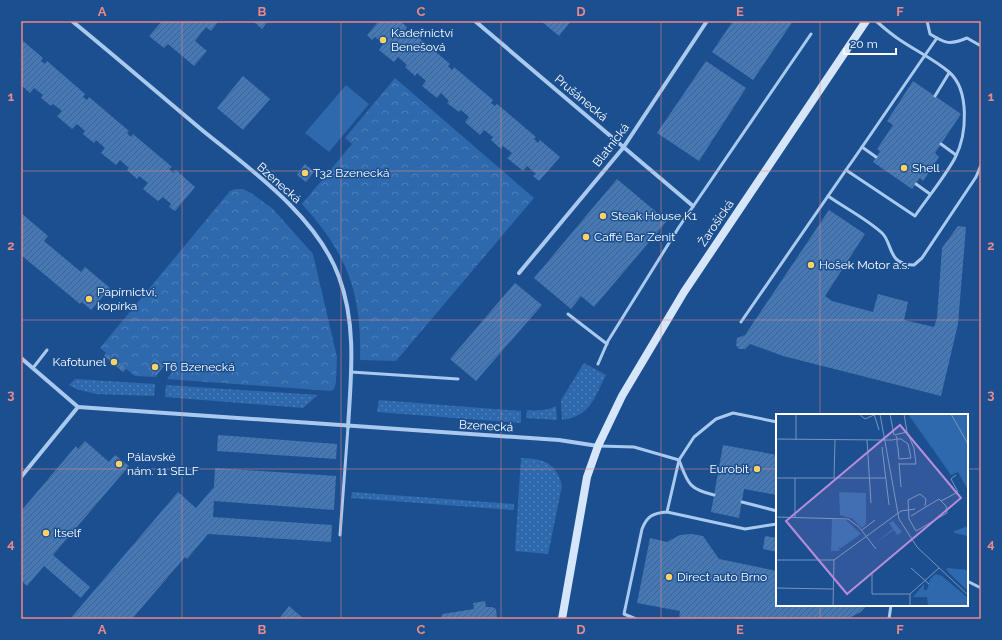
<svg xmlns="http://www.w3.org/2000/svg" width="1002" height="640" font-family="Raleway,sans-serif">
  <defs>
    <pattern id="grass-dots" width="8" height="8" patternUnits="userSpaceOnUse"><rect width="8" height="8" fill="#2e69ad"/><path d="M2 2h.1M6 6h.1" fill="none" stroke="#4d80b9" stroke-width="1.8" stroke-linecap="round"/></pattern>
    <pattern id="park-crowns" width="20" height="18" patternUnits="userSpaceOnUse"><rect width="20" height="18" fill="#2e69ad"/><path d="M2 6a3 3 0 1 1 6 0M12 15a3 3 0 1 1 6 0" fill="none" stroke="#4d80b9"/></pattern>
    <pattern id="building-hatch" width="6" height="6" patternUnits="userSpaceOnUse"><rect width="6" height="6" fill="#4478b7"/><path d="M-1 1l2-2M0 6l6-6M5 7l2-2" fill="none" stroke="#486282"/></pattern>
  </defs>
  <rect width="100%" height="100%" fill="#1b4f8f"/>
  <!-- grass -->
  <g fill="url(#grass-dots)">
    <path d="M 584,363 L 606,375 C 594,398 591,416 562,420 L 561,400 Z"/>
    <path d="M 75,379 L 155,384 L 154,396 L 96,394 L 76,389 L 69,385 Z"/>
    <path d="M 166,385 L 318,395 L 303,408 L 165,397 Z"/>
    <path d="M 379,400 L 521,411 L 521,423 L 377,412 Z"/>
    <path d="M 556,406 L 557,420 L 526,418 L 527,410 C 538,411 546,411 556,406 Z"/>
    <path d="M 521,458 C 544,459 556,462 562,486 L 548,554 L 515,551 Z"/>
    <path d="M 352,492 L 514,504 L 514,510 L 351,498 Z"/>
  </g>
  <!-- park -->
  <g fill="url(#park-crowns)">
    <path d="M 395,78 L 534,198 L 396,361 L 360,360 C 362,292 347,254 302,204 L 352,144 L 345,138 Z"/>
    <path d="M 236,189 L 243,189 L 251,193 L 272,208 L 313,254 L 337,357 L 336,382 L 334,389 L 331,391 L 167,379 L 172,372 L 155,358 L 147,368 L 157,377 L 135,376 L 100,348 L 230,191 Z"/>
  </g>
  <!-- pitch -->
  <path fill="#2e69ad" d="M 346,85 L 369,104 L 329,152 L 305,133 Z"/>
  <!-- building -->
  <g fill="url(#building-hatch)">
    <path d="M 162,21 L 219,21 L 211,31 L 206,27 L 195,41 L 207,51 L 194,66 L 168,44 L 164,48 L 149,36 Z"/>
    <path d="M 253,21 L 268,21 L 262,29 Z"/>
    <path d="M 379,21 L 400,21 L 407,27 L 405,30 L 409,34 L 411,31 L 450,64 L 448,66 L 452,70 L 454,67 L 493,100 L 491,103 L 495,106 L 497,104 L 536,137 L 534,139 L 538,143 L 540,140 L 560,157 L 539,181 L 533,176 L 536,174 L 527,166 L 523,171 L 507,158 L 512,153 L 503,146 L 501,149 L 491,140 L 493,137 L 484,130 L 480,135 L 465,122 L 469,117 L 461,110 L 459,112 L 447,103 L 449,101 L 441,93 L 437,98 L 422,86 L 426,81 L 417,73 L 415,76 L 405,67 L 407,65 L 398,57 L 394,62 L 379,50 L 383,44 L 375,37 L 372,40 L 367,35 Z"/>
    <path d="M 541,21 L 571,21 L 559,36 Z"/>
    <path d="M 733,21 L 793,21 L 753,80 L 712,52 Z"/>
    <path d="M 23,41 L 43,58 L 41,61 L 45,64 L 47,61 L 85,94 L 83,97 L 87,100 L 89,97 L 129,131 L 127,133 L 131,137 L 133,134 L 172,167 L 169,169 L 173,173 L 176,170 L 195,187 L 175,211 L 169,207 L 171,204 L 163,197 L 158,201 L 143,189 L 148,183 L 139,176 L 137,179 L 127,170 L 129,168 L 120,160 L 116,165 L 101,153 L 105,148 L 96,140 L 94,143 L 83,134 L 85,131 L 77,124 L 72,129 L 57,116 L 62,111 L 53,104 L 51,106 L 41,98 L 43,95 L 34,88 L 30,93 L 21,85 L 21,44 Z"/>
    <path d="M 706,61 L 746,88 L 699,161 L 657,133 Z"/>
    <path d="M 243,76 L 270,99 L 243,130 L 217,108 Z"/>
    <path d="M 913,81 L 961,114 L 935,153 L 939,157 L 923,181 L 920,178 L 912,189 L 873,162 L 880,151 L 877,149 L 893,125 L 887,121 Z"/>
    <path d="M 305,164 L 314,172 L 306,182 L 297,175 Z"/>
    <path d="M 617,179 L 667,221 L 594,307 L 581,296 L 571,309 L 534,278 Z"/>
    <path d="M 829,210 L 865,234 L 825,296 L 832,301 L 873,312 L 878,294 L 908,302 L 904,320 L 934,327 L 937,318 L 942,248 L 958,226 L 966,227 L 958,324 L 941,396 L 783,356 L 750,344 L 745,349 L 739,349 L 736,345 L 737,338 L 745,335 Z"/>
    <path d="M 21,213 L 48,236 L 44,241 L 81,272 L 85,267 L 110,288 L 91,310 L 82,302 L 80,304 L 21,255 Z"/>
    <path d="M 515,283 L 542,305 L 476,381 L 450,359 Z"/>
    <path d="M 106,353 L 126,368 L 123,372 L 104,356 Z"/>
    <path d="M 155,358 L 164,366 L 156,376 L 147,368 Z"/>
    <path d="M 218,435 L 337,444 L 336,459 L 217,451 Z"/>
    <path d="M 85,441 L 109,462 L 115,455 L 129,466 L 53,555 L 90,587 L 81,598 L 44,566 L 27,586 L 21,580 L 21,511 L 76,446 L 78,449 Z"/>
    <path d="M 723,445 L 777,455 L 777,495 L 744,489 L 739,518 L 711,512 Z"/>
    <path d="M 215,468 L 336,476 L 334,510 L 214,501 L 213,517 L 332,525 L 331,542 L 208,534 L 187,559 L 185,557 L 132,619 L 70,619 L 178,492 L 196,508 L 214,487 Z"/>
    <path d="M 691,534 L 703,536 L 719,559 L 777,571 L 777,605 L 867,605 L 861,612 L 847,619 L 737,619 L 730,617 L 729,619 L 679,619 L 680,611 L 637,603 L 650,538 L 667,542 L 680,535 Z"/>
    <path d="M 765,536 L 777,538 L 777,552 L 763,549 Z"/>
    <path d="M 485,601 L 486,607 L 492,607 L 496,609 L 497,619 L 440,619 L 443,614 L 474,609 L 473,603 Z"/>
    <path d="M 289,606 L 304,619 L 279,619 Z"/>
  </g>
  <g fill="none" stroke-linecap="round" stroke-linejoin="round">
    <!-- service -->
    <g stroke="#a9c9ee" stroke-width="3">
      <path d="M 876,21 C 884,28 892,35 900,40 C 916,51 934,59 949,72 C 970,90 967,135 955,158 C 944,178 928,197 915,216 L 846,170 C 877,126 906,82 937,38"/>
      <path d="M 927,21 L 930,34 C 946,44 950,45 967,38 L 981,46"/>
      <path d="M 935,96 L 949,73"/>
      <path d="M 941,144 L 956,155"/>
      <path d="M 862,147 L 876,157"/>
      <path d="M 916,184 L 930,194"/>
      <path d="M 828,196 C 845,208 867,219 882,233 C 893,243 887,265 914,265 L 922,258 L 976,177 L 981,165"/>
      <path d="M 568,314 L 607,344"/>
      <path d="M 741,322 L 846,170"/>
      <path d="M 598,364 L 608,341 L 679,227 L 811,34"/>
      <path d="M 33,368 L 47,350"/>
      <path d="M 351,372 L 458,379"/>
      <path d="M 599,446 L 634,447 L 679,460"/>
      <path d="M 679,460 C 688,483 688,489 714,495"/>
      <path d="M 742,502 L 777,511"/>
      <path d="M 667,512 L 745,529 L 777,524"/>
      <path d="M 340,535 L 348,427"/>
      <path d="M 967,581 L 981,588"/>
      <path d="M 636,619 L 624,614 L 642,529 C 647,516 653,513 667,512 L 679,460 L 694,437 L 716,419 L 733,413 L 777,422"/>
      <path d="M 889,619 L 891,605"/>
    </g>
    <!-- minor -->
    <g stroke="#a9c9ee" stroke-width="4">
      <path d="M 72,21 C 116,57 159,94 202,130 C 251,170 317,216 339,277 C 357,325 351,377 348,427"/>
      <path d="M 475,21 L 693,206"/>
      <path d="M 519,273 L 623,148 L 707,21"/>
      <path d="M 21,358 L 78,407"/>
      <path d="M 78,407 L 559,440 L 598,446"/>
      <path d="M 21,477 L 78,407"/>
    </g>
    <!-- secondary -->
    <path stroke="#d6e6fa" stroke-width="8" d="M 562,619 L 587,477 L 598,446 L 622,396 L 684,292 L 866,21"/>
  </g>
  <!-- grid -->
  <path fill="none" stroke="#e88989" stroke-width="1" stroke-opacity="0.55" d="M 182,21 L 182,619M 341,21 L 341,619M 501,21 L 501,619M 661,21 L 661,619M 820,21 L 820,415M 21,171 L 981,171M 21,320 L 981,320M 21,469 L 777,469M 967,469 L 981,469M 820,605 L 820,619"/>
  <!-- markers -->
  <g fill="#ffd166" stroke="#1b4f8f" stroke-width="1.5">
    <circle cx="383" cy="40" r="4"/>
    <circle cx="904" cy="168" r="4"/>
    <circle cx="305" cy="173" r="4"/>
    <circle cx="603" cy="216" r="4"/>
    <circle cx="586" cy="237" r="4"/>
    <circle cx="811" cy="265" r="4"/>
    <circle cx="89" cy="299" r="4"/>
    <circle cx="114" cy="362" r="4"/>
    <circle cx="155" cy="367" r="4"/>
    <circle cx="119" cy="464" r="4"/>
    <circle cx="757" cy="469" r="4"/>
    <circle cx="46" cy="533" r="4"/>
    <circle cx="669" cy="577" r="4"/>
  </g>
  <g text-anchor="middle" dominant-baseline="central" stroke-width="3" stroke-linejoin="round" paint-order="stroke">
    <!-- poi labels -->
    <g font-size="12" fill="#fff" stroke="#1b4f8f" text-anchor="start">
      <text x="391" y="33">Kadeřnictví<tspan x="391" dy="14">Benešová</tspan></text>
      <text x="912" y="168">Shell</text>
      <text x="313" y="173">T32 Bzenecká</text>
      <text x="611" y="216">Steak House K1</text>
      <text x="594" y="237">Caffé Bar Zenit</text>
      <text x="819" y="265">Hošek Motor a.s.</text>
      <text x="97" y="292">Papírnictví,<tspan x="97" dy="14">kopírka</tspan></text>
      <text x="106" y="362" text-anchor="end">Kafotunel</text>
      <text x="163" y="367">T6 Bzenecká</text>
      <text x="127" y="457">Pálavské<tspan x="127" dy="14">nám. 11 SELF</tspan></text>
      <text x="749" y="469" text-anchor="end">Eurobit</text>
      <text x="54" y="533">Itself</text>
      <text x="677" y="577">Direct auto Brno</text>
    </g>
    <!-- street labels -->
    <g font-size="12" fill="#fff" stroke="#1b4f8f">
      <text transform="translate(581 98) rotate(40)">Prušánecká</text>
      <text transform="translate(611 145) rotate(-52)">Blatnická</text>
      <text transform="translate(279 183) rotate(42)">Bzenecká</text>
      <text transform="translate(716 223) rotate(-56)">Žarošická</text>
      <text transform="translate(486 426) rotate(3)">Bzenecká</text>
    </g>
  </g>
  <!-- overview -->
  <g transform="translate(776 414)">
    <rect width="192" height="192" fill="#1b4f8f"/>
    <path d="M 132,0 L 192,0 L 192,76 L 182,58 L 175,61 ZM 117,107 L 126,118 L 121,121 L 118,116 L 98,130 L 117,115 L 113,109 ZM 192,112 L 192,122 L 178,119 L 178,117 ZM 172,154 L 192,156 L 192,177 L 173,159 L 170,155 ZM 160,160 L 166,162 L 192,184 L 192,192 L 152,192 L 151,183 L 137,183 L 148,170 L 148,176 L 151,176 L 154,165 Z" fill="#2e69ad"/>
    <path d="M 63,78 L 90,79 L 90,110 L 86,114 L 77,105 L 64,101 ZM 56,105 L 70,106 L 85,120 L 65,134 L 62,133 L 64,135 L 62,137 L 55,137 Z" fill="#2e69ad"/>
    <path fill="none" stroke="#7695bc" stroke-width="1" d="M 20,0 L 20,26M 83,0 L 89,5 L 98,1M 98,0 L 103,16M 104,0 L 123,105 L 141,133 L 192,181M 114,0 L 118,21 L 131,18 L 138,34 L 140,50 L 123,50M 128,0 L 131,18M 175,0 L 192,30M 0,25 L 106,26 L 116,26 L 121,25 L 125,25 L 132,30 L 135,44 L 123,45 L 122,34 L 121,30 L 121,25 L 120,22M 91,26 L 95,89M 106,33 L 113,91M 123,49 L 125,73M 0,64 L 109,64M 19,64 L 19,103M 58,64 L 59,26M 165,87 L 182,78 L 175,65 L 180,61M 135,102 L 163,85 L 170,92 L 171,99 L 140,117 L 133,105 L 132,86 L 144,80 L 150,85 L 149,92M 0,103 L 72,105 L 83,113 L 100,135M 86,116 L 99,106M 0,146 L 58,146M 58,146 L 125,97 L 139,95M 135,154 L 153,170M 96,160 L 96,180 L 134,180M 0,174 L 57,175M 57,192 L 58,146M 134,192 L 134,180 L 163,154"/>
    <path fill="#b68bdc" fill-opacity="0.15" stroke="#b68bdc" stroke-width="2" d="M 124,11 L 185,84 L 71,180 L 10,107 Z"/>
    <rect width="192" height="192" fill="none" stroke="#fff" stroke-width="2"/>
  </g>
  <!-- border -->
  <rect width="1002" height="640" fill="none" stroke="#1b4f8f" stroke-width="44"/>
  <!-- scale -->
  <path d="M844 48v6h52v-6" fill="none" stroke="#ffffff" stroke-width="2"/>
  <text x="850" y="48" font-size="12" fill="#ffffff" stroke="#1b4f8f" stroke-width="3" paint-order="stroke">20 m</text>
  <rect x="22" y="22" width="958" height="596" fill="none" stroke="#e88989" stroke-width="1.5"/>
  <g font-size="13" text-anchor="middle" font-weight="bold" fill="#e88989">
    <text x="102" y="16">A</text>
    <text x="262" y="16">B</text>
    <text x="421" y="16">C</text>
    <text x="581" y="16">D</text>
    <text x="740" y="16">E</text>
    <text x="900" y="16">F</text>
    <text x="11" y="101">1</text>
    <text x="991" y="101">1</text>
    <text x="11" y="250">2</text>
    <text x="991" y="250">2</text>
    <text x="11" y="399">3</text>
    <text x="991" y="399">3</text>
    <text x="11" y="548">4</text>
    <text x="991" y="548">4</text>
    <text x="102" y="634">A</text>
    <text x="262" y="634">B</text>
    <text x="421" y="634">C</text>
    <text x="581" y="634">D</text>
    <text x="740" y="634">E</text>
    <text x="900" y="634">F</text>
  </g>
</svg>
